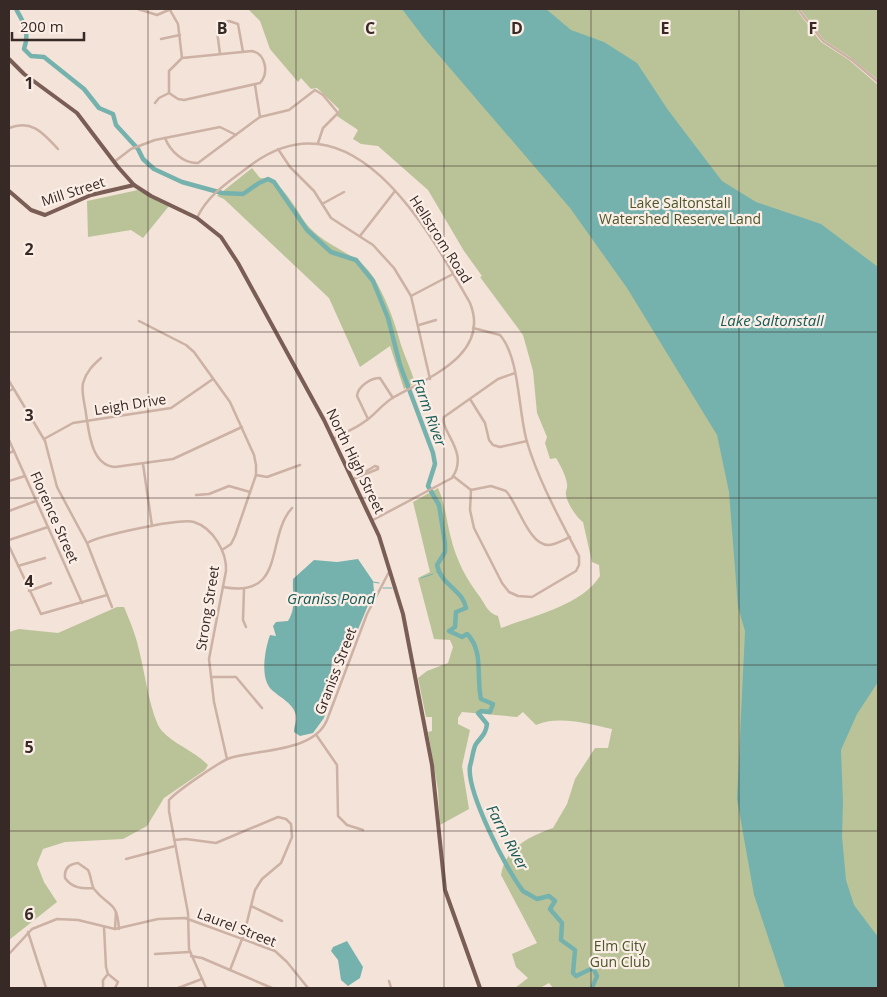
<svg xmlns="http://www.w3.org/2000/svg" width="887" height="997" font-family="'Open Sans',sans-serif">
  <rect width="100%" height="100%" fill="#f3e3d9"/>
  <!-- green -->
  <g fill="#bac398">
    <path d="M 248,9 L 796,9 L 821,42 L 849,60 L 878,85 L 878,988 L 553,988 L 549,983 L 540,988 L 515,988 L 528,978 L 516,967 L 512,954 L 537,943 L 501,875 C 505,848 530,836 553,828 L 567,804 L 575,779 L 595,748 L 608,748 L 612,729 C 589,724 558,715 536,725 L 523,712 L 517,717 L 462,712 L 458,718 L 458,724 L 470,730 L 462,766 L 469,809 L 440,825 L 438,790 L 428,732 L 432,731 L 432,717 L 426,717 L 418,678 L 427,671 L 448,663 L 453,647 L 450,640 L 434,639 L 418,578 L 430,572 L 413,502 L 438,488 C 446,506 446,520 451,538 C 456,560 467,580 480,597 C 486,606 488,613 498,616 L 501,628 C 532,616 581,606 600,576 L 599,565 L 592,562 L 583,522 C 577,518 567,503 566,495 C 565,492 568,487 567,484 C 566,475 560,465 556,458 L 550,459 L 545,443 L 547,437 L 537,413 L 533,371 L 523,335 L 480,277 L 482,276 L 464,251 L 428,190 L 378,146 L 361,144 L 353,139 L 358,130 L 337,116 L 339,109 L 317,88 L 311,89 L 301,78 L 298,82 L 270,49 L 260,21 Z"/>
    <path d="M 800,9 L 878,9 L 878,80 L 850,57 L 824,40 Z"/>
    <path d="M 252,168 L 260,178 C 282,177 296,212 309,227 C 328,248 358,253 374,278 C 385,297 393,317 399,338 C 403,353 411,369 415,383 L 404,389 L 390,346 L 360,367 L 329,298 L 224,199 L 217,196 Z"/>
    <path d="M 138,190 L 169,206 L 143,238 L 131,230 L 88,237 L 87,201 Z"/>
    <path d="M 117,607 L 124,607 C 130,621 136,636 139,650 C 144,668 151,719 162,731 C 175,745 193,750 208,765 L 205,770 L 164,798 L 147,826 L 123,839 L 65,842 L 43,849 L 37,864 L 44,882 L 57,902 L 9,940 L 9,632 L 19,629 L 58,633 Z"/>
  </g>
  <!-- water -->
  <g fill="#76b2ad">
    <path d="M 402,9 L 546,9 L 571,30 L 604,42 L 637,63 L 668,110 L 722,181 L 756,202 L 821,224 L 878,267 L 878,682 L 857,714 L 841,750 L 843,802 L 842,836 L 846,880 L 854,905 L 878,937 L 878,988 L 785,988 L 754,895 L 737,799 L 745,631 L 738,607 L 729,492 L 717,435 L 627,288 L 570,208 L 424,38 Z"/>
    <path d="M 358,559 L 373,581 L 374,591 L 354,639 L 348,648 L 337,651 L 332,659 L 331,673 L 334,684 L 324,718 L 313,733 L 300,736 L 294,732 C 294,726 297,721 296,716 C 294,704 281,698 273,691 C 259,680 265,649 270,635 L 276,636 L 273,626 L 276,622 L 288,621 C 297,607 292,594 293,579 L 314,560 L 337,562 Z"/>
    <path d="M 347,941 L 363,967 L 360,978 L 348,986 L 341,980 L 338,960 L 331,951 L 333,947 Z"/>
  </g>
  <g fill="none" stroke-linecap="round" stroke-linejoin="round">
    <!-- stream -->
    <g stroke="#76b2ad" stroke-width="1">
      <path d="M 436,572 L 439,572"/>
      <path d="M 421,578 L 433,574"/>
      <path d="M 373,582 L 379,583"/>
      <path d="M 383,588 L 392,588"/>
    </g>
    <!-- river -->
    <path stroke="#76b2ad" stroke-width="4.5" d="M 16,9 C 24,23 30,32 24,49 L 31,56 L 44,57 L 84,89 L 99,108 L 113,114 L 116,125 L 138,149 L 143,159 L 154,169 L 182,182 L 222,193 L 243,194 L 259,183 L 268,179 L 274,182 L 307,230 L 331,252 L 356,260 L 373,281 L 388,318 L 400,365 L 433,453 L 435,464 L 428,486 L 439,505 L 445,543 L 445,552 L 437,565 C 441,585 463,590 466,608 L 456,612 L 455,627 L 449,631 L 462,637 L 467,634 C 484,650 476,678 481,699 L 493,704 L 490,712 L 481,711 L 478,713 L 487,724 C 486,734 481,737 476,744 C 473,749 472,760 470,766 C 466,791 507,871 523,891 L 537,899 L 549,896 L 555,901 L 550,909 L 562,923 L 561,940 L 575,950 L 573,973 L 576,976 L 593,968 L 597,976 L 592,988"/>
    <!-- minor -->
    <g stroke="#ccb1a4" stroke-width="2.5">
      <path d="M 138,9 L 157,15 L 171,9"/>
      <path d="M 798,9 L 823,41 L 852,60 L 878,82"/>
      <path d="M 170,10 L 178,24 L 182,58"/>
      <path d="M 161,39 L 180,35"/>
      <path d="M 252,51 C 266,54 269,73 260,83 L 184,100 L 178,99 L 169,93 L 169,71 L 182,58 Z"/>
      <path d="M 220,54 L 217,31 L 222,23 L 229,21 L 238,24 L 243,52"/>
      <path d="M 255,85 L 260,117"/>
      <path d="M 155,103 L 159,98 L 169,93"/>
      <path d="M 9,128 C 32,119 43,133 58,149"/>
      <path d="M 165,138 C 170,151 184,164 198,163 L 253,122 L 260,117 L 289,110 L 315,90 L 323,95 L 338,113 L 323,128 L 318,143"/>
      <path d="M 278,149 L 290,167 L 314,191 L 331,218 L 373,245 L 394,268 L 411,296 L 430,379"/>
      <path d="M 114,162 L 131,149 L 155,140 L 220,127 L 236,135"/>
      <path d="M 322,204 L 344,192"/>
      <path d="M 197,218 C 208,194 230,181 251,165 C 352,90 428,229 470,303 C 491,355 427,378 394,397 C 382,404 375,415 364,422 C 355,429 343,433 333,439"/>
      <path d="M 360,236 L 395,191"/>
      <path d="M 411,296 L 453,274"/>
      <path d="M 139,321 L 186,345 L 194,352 L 230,402 L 254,455 L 256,465 L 256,475 L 235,536 L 231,544 L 222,550"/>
      <path d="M 419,325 L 436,320"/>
      <path d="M 101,358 C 93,365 86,372 83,383 C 81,393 85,404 86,414 C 89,432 91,465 115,467 L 173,459 L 242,427"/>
      <path d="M 9,381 L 45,441 L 57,487 L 87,543 L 112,607"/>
      <path d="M 9,391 L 13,389"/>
      <path d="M 470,399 L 485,423 L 489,440 L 493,445 L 500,447 L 527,441"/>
      <path d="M 368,419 L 357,396 C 358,386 371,378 380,378 L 393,398"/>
      <path d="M 44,439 L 73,423 L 171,408 L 213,379"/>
      <path d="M 9,440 L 82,603"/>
      <path d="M 9,453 L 14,451"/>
      <path d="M 143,464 L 152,526"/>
      <path d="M 375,466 L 378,467 L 378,469 L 353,479 Z"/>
      <path d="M 256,475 L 267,477 L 300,465"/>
      <path d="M 453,476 L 471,490"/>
      <path d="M 9,481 L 25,476"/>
      <path d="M 471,490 L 470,510 L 474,528 L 502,583 L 509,592 L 518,596 L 532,597 L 576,571 L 579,565 L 579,556 C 560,519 539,482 527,442 C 518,411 520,358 500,335 L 473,328"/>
      <path d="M 471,490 L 491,486 L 506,491 C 518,504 529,545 548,545 C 555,545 563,540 570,537"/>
      <path d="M 196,495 L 209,494 L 229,486 L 250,492"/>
      <path d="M 9,511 L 36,501"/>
      <path d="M 373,520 L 452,478 C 470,452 440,432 444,417 L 498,379 L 515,373"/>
      <path d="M 9,540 L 48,527"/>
      <path d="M 87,543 C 101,535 180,518 194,522 C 213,528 227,552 226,571 L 209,659 L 214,702 L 227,759"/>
      <path d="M 9,546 L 41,614 L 107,595"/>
      <path d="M 18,566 L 45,558"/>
      <path d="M 223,587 C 287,599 265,538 292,508"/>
      <path d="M 244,589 L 243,620 L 246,627"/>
      <path d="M 29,591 L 51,583"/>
      <path d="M 211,677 L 236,677 L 262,708"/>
      <path d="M 317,736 L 337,765 L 338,816 L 347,825 L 363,830"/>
      <path d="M 174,840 L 186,839 L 216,843 L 278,817 L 286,819 L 291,824 L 292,837 L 281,863 L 262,879 L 255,890 L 244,934 L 230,970"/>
      <path d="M 126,859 L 175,846"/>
      <path d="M 93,888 C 82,889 72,888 65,878 C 64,868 69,864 78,863 L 88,870 C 91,875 91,884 94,889 C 109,908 117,900 119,929"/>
      <path d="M 251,906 L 282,921"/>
      <path d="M 104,927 L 106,967 L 108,974 L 118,982 L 115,988"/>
      <path d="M 115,929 L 116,912"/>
      <path d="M 28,932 L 46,988"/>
      <path d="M 9,954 L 32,929 L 57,919 L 78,920 L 115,929 L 158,919 L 185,918 L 275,951 L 287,962 L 308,988"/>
      <path d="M 155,954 L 189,952"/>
      <path d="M 191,956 L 202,958 L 272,988"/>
      <path d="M 389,981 L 391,988"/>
      <path d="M 103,988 L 103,980 L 108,974"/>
      <path d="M 178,988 L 202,979"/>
      <path d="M 206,988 L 189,949 L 188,913 L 169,811 L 169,800 C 177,791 219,762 230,758 C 260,749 314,752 327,720 L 367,614 L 389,572"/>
    </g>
    <!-- major -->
    <g stroke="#7a5e56" stroke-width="4">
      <path d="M 9,59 L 24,74 L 77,113 L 118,167 L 134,185 L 151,196 L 197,218 L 221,237 L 238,263 L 324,420 L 379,536 L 403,614 L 432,765 L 445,890 L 480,988"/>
      <path d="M 9,191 L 31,210 L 45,215 L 91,195 L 134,185"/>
    </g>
  </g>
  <!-- grid -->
  <path fill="none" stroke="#372926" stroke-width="1" stroke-opacity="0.55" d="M 148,9 L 148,988M 296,9 L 296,988M 444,9 L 444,988M 591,9 L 591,988M 739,9 L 739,988M 9,166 L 878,166M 9,332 L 878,332M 9,498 L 878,498M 9,665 L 878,665M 9,831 L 878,831"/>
  <g text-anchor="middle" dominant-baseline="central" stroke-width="4.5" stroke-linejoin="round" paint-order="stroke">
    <!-- street labels -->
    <g font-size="14" fill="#372926" stroke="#faeee6">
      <text transform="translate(73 191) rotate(-18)">Mill Street</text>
      <text transform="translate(441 239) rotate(57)">Hellstrom Road</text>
      <text transform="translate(130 404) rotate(-9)">Leigh Drive</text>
      <text transform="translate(356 461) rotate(64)">North High Street</text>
      <text transform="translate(55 517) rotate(66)">Florence Street</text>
      <text transform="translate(207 608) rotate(-81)">Strong Street</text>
      <text transform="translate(335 671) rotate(-69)">Graniss Street</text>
      <text transform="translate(237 927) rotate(21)">Laurel Street</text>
    </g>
    <!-- park labels -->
    <g font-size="14" fill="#4c5629" stroke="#faeee6">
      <text x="680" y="202">Lake Saltonstall<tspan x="680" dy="16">Watershed Reserve Land</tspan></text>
      <text x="620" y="945">Elm City<tspan x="620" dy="16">Gun Club</tspan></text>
    </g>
    <!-- water labels -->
    <g font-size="15" font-style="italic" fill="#195b57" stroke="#faeee6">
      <text x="772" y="320">Lake Saltonstall</text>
      <text transform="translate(430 412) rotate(70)">Farm River</text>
      <text x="331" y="598">Graniss Pond</text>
      <text transform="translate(508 837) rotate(62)">Farm River</text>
    </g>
  </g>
  <g font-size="16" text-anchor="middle" font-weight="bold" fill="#372926" stroke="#faeee6" stroke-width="4.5" stroke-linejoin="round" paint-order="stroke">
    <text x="222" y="34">B</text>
    <text x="370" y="34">C</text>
    <text x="517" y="34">D</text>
    <text x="665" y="34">E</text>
    <text x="813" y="34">F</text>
    <text x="29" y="89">1</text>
    <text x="29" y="255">2</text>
    <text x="29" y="421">3</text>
    <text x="29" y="587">4</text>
    <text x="29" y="753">5</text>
    <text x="29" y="920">6</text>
  </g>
  <!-- border -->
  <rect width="887" height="997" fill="none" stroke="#372926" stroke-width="20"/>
  <!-- scale -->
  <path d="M12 32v8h72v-8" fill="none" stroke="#372926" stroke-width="2.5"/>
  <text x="20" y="32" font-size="15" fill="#372926" stroke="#faeee6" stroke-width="4" paint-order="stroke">200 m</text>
</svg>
